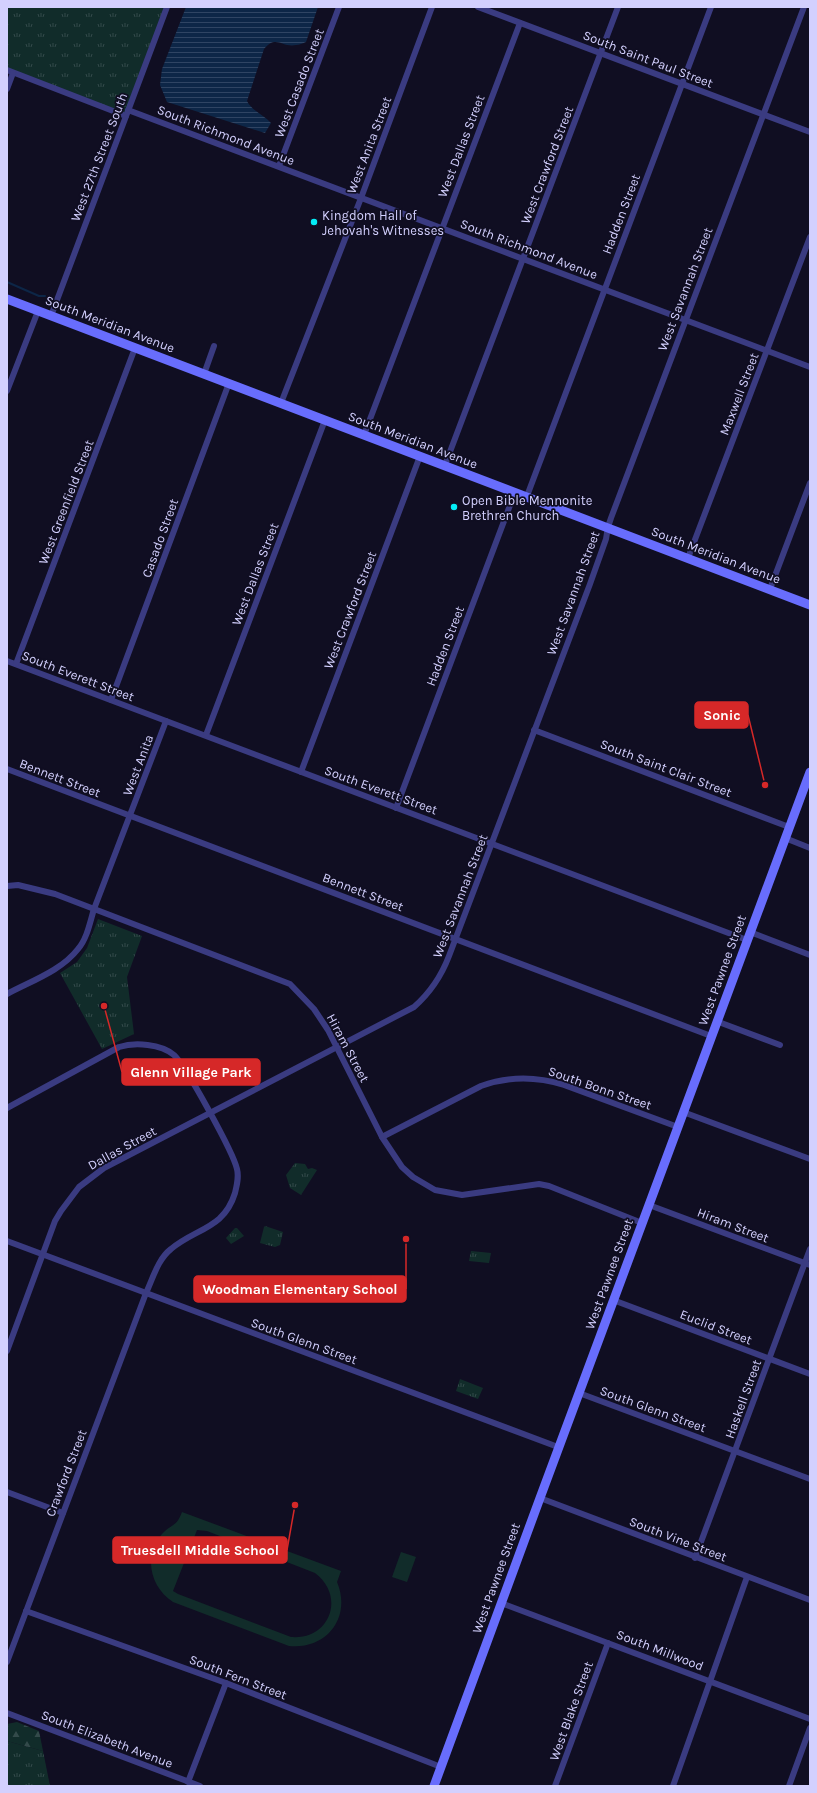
<svg xmlns="http://www.w3.org/2000/svg" width="817" height="1793" font-family="Karla,sans-serif">
  <defs>
    <pattern id="grass-tufts" width="24" height="20" patternUnits="userSpaceOnUse"><rect width="24" height="20" fill="#112c2a"/><path d="M3 7l-1-3M5 7V3M7 7l1-3M15 17l-1-3M17 17v-4M19 17l1-3" fill="none" stroke="#334a4a"/></pattern>
    <pattern id="forest-firs" width="22" height="20" patternUnits="userSpaceOnUse"><rect width="22" height="20" fill="#112c2a"/><path d="M5 1l3.5 6h-7zM16 11l3.5 6h-7z" fill="#334a4a"/></pattern>
    <pattern id="water-rules" width="6" height="5" patternUnits="userSpaceOnUse"><rect width="6" height="5" fill="#0d2647"/><path d="M0 2.5h6" fill="none" stroke="#2f4463"/></pattern>
  </defs>
  <rect width="100%" height="100%" fill="#100e22"/>
  <!-- grass -->
  <g fill="url(#grass-tufts)">
    <path d="M 7,7 L 167,7 L 126,116 L 7,71 Z"/>
    <path d="M 98,919 L 142,936 L 127,977 L 134,1034 L 102,1049 L 60,973 L 77,962 L 87,948 Z"/>
    <path d="M 295,1163 L 305,1164 L 308,1169 L 312,1168 L 317,1170 L 301,1195 L 290,1188 L 286,1175 Z"/>
    <path d="M 265,1226 L 283,1232 L 280,1245 L 275,1247 L 260,1243 L 264,1227 Z"/>
    <path d="M 235,1228 L 237,1228 L 244,1236 L 231,1244 L 226,1238 Z"/>
    <path d="M 471,1251 L 491,1253 L 489,1263 L 469,1261 Z"/>
    <path d="M 460,1379 L 483,1388 L 478,1399 L 456,1391 Z"/>
    <path d="M 7,1741 L 43,1751 L 50,1786 L 7,1786 Z"/>
  </g>
  <!-- forest -->
  <path fill="url(#forest-firs)" d="M 17,1722 L 39,1731 L 43,1751 L 7,1741 L 7,1724 Z"/>
  <!-- garden -->
  <g fill="#112c2a" fill-rule="evenodd">
    <path d="M 182,1512 L 341,1571 L 337,1582 C 352,1618 326,1650 289,1646 L 173,1602 C 150,1587 143,1556 162,1534 C 172,1523 176,1528 182,1512 ZM 197,1530 L 207,1531 L 315,1573 C 346,1596 330,1640 291,1637 L 178,1594 L 173,1591 Z"/>
    <path d="M 401,1552 L 416,1557 L 407,1582 L 392,1577 Z"/>
  </g>
  <!-- water -->
  <path fill="url(#water-rules)" d="M 186,7 L 318,7 L 306,42 C 303,43 299,45 296,45 C 282,48 276,34 264,49 L 247,101 C 252,111 264,115 271,123 L 265,133 L 167,102 L 160,85 L 162,69 Z"/>
  <g fill="none" stroke-linecap="round" stroke-linejoin="round">
    <!-- stream -->
    <path stroke="#0d2647" stroke-width="2" d="M 7,282 L 39,296 L 45,296"/>
    <!-- minor -->
    <g stroke="#3a3b81" stroke-width="6">
      <path d="M 478,7 L 810,132"/>
      <path d="M 7,70 L 126,116"/>
      <path d="M 7,89 L 13,73"/>
      <path d="M 128,110 L 810,367"/>
      <path d="M 279,166 L 339,7"/>
      <path d="M 51,316 L 167,7"/>
      <path d="M 204,374 L 214,346"/>
      <path d="M 7,391 L 38,311"/>
      <path d="M 281,403 L 361,198 L 432,7"/>
      <path d="M 364,435 L 520,23"/>
      <path d="M 445,465 L 618,7"/>
      <path d="M 527,496 L 711,7"/>
      <path d="M 688,558 L 810,237"/>
      <path d="M 770,589 L 810,483"/>
      <path d="M 7,661 L 747,940"/>
      <path d="M 16,664 L 135,348"/>
      <path d="M 111,700 L 229,383"/>
      <path d="M 534,730 L 789,827"/>
      <path d="M 206,735 L 325,420"/>
      <path d="M 7,769 L 711,1036"/>
      <path d="M 301,772 L 420,456"/>
      <path d="M 396,808 L 515,492"/>
      <path d="M 785,838 L 810,848"/>
      <path d="M 7,886 L 18,885 L 55,894 L 290,984 L 314,1009 L 328,1030 L 382,1137 L 402,1167 L 413,1177 L 435,1190 L 462,1195 L 539,1184 L 549,1186 L 642,1223"/>
      <path d="M 750,932 L 810,955"/>
      <path d="M 7,994 C 31,981 61,971 78,949 C 87,939 90,922 94,909 L 166,721"/>
      <path d="M 716,1021 L 780,1045"/>
      <path d="M 7,1108 L 119,1047 C 135,1042 161,1044 174,1055 C 186,1066 233,1152 237,1169 C 239,1177 237,1185 235,1193 C 224,1229 196,1228 171,1249 C 158,1259 153,1278 146,1293 L 7,1662"/>
      <path d="M 683,1112 L 810,1159"/>
      <path d="M 382,1137 L 481,1086 C 509,1076 535,1076 564,1085 L 678,1127"/>
      <path d="M 649,1205 L 810,1265"/>
      <path d="M 7,1241 L 558,1447"/>
      <path d="M 613,1300 L 810,1374"/>
      <path d="M 7,1351 L 55,1221 L 61,1211 L 79,1187 L 104,1168 L 414,1007 C 431,992 441,977 449,956 L 590,584 L 606,539 L 608,527 L 611,518 L 804,7"/>
      <path d="M 579,1393 L 810,1479"/>
      <path d="M 7,1492 L 63,1513"/>
      <path d="M 540,1498 L 810,1600"/>
      <path d="M 695,1558 L 810,1249"/>
      <path d="M 501,1603 L 810,1719"/>
      <path d="M 26,1611 L 226,1683 L 441,1767"/>
      <path d="M 7,1713 L 200,1786"/>
      <path d="M 188,1782 L 226,1683"/>
      <path d="M 555,1786 L 608,1643"/>
      <path d="M 673,1786 L 747,1577"/>
      <path d="M 789,1786 L 810,1728"/>
    </g>
    <!-- secondary -->
    <g stroke="#686dfd" stroke-width="9">
      <path d="M 7,299 L 810,605"/>
      <path d="M 434,1786 L 540,1498 L 810,772"/>
    </g>
  </g>
  <!-- markers -->
  <g fill="#04edf7" stroke="#100e22" stroke-width="1.5">
    <circle cx="314" cy="222" r="4"/>
    <circle cx="454" cy="507" r="4"/>
  </g>
  <g text-anchor="middle" dominant-baseline="central" stroke-width="3.5" stroke-linejoin="round" paint-order="stroke">
    <!-- street labels -->
    <g font-size="13" fill="#d3d0fe" stroke="#100e22">
      <text transform="translate(648 59) rotate(21)">South Saint Paul Street</text>
      <text transform="translate(299 83) rotate(-69)">West Casado Street</text>
      <text transform="translate(226 135) rotate(21)">South Richmond Avenue</text>
      <text transform="translate(369 145) rotate(-69)">West Anita Street</text>
      <text transform="translate(461 146) rotate(-69)">West Dallas Street</text>
      <text transform="translate(99 157) rotate(-69)">West 27th Street South</text>
      <text transform="translate(547 165) rotate(-69)">West Crawford Street</text>
      <text transform="translate(621 214) rotate(-69)">Hadden Street</text>
      <text transform="translate(529 249) rotate(21)">South Richmond Avenue</text>
      <text transform="translate(685 289) rotate(-69)">West Savannah Street</text>
      <text transform="translate(110 324) rotate(21)">South Meridian Avenue</text>
      <text transform="translate(739 394) rotate(-69)">Maxwell Street</text>
      <text transform="translate(413 440) rotate(21)">South Meridian Avenue</text>
      <text transform="translate(66 502) rotate(-69)">West Greenfield Street</text>
      <text transform="translate(160 538) rotate(-70)">Casado Street</text>
      <text transform="translate(716 555) rotate(21)">South Meridian Avenue</text>
      <text transform="translate(255 574) rotate(-69)">West Dallas Street</text>
      <text transform="translate(573 593) rotate(-70)">West Savannah Street</text>
      <text transform="translate(350 610) rotate(-69)">West Crawford Street</text>
      <text transform="translate(445 646) rotate(-69)">Hadden Street</text>
      <text transform="translate(78 676) rotate(21)">South Everett Street</text>
      <text transform="translate(138 765) rotate(-69)">West Anita</text>
      <text transform="translate(666 768) rotate(21)">South Saint Clair Street</text>
      <text transform="translate(60 778) rotate(21)">Bennett Street</text>
      <text transform="translate(381 790) rotate(20)">South Everett Street</text>
      <text transform="translate(363 892) rotate(21)">Bennett Street</text>
      <text transform="translate(460 896) rotate(-69)">West Savannah Street</text>
      <text transform="translate(722 970) rotate(-70)">West Pawnee Street</text>
      <text transform="translate(348 1048) rotate(62)">Hiram Street</text>
      <text transform="translate(600 1088) rotate(19)">South Bonn Street</text>
      <text transform="translate(122 1148) rotate(-29)">Dallas Street</text>
      <text transform="translate(733 1225) rotate(21)">Hiram Street</text>
      <text transform="translate(609 1274) rotate(-70)">West Pawnee Street</text>
      <text transform="translate(716 1327) rotate(21)">Euclid Street</text>
      <text transform="translate(304 1341) rotate(20)">South Glenn Street</text>
      <text transform="translate(743 1399) rotate(-70)">Haskell Street</text>
      <text transform="translate(653 1409) rotate(20)">South Glenn Street</text>
      <text transform="translate(66 1473) rotate(-69)">Crawford Street</text>
      <text transform="translate(678 1539) rotate(21)">South Vine Street</text>
      <text transform="translate(496 1578) rotate(-70)">West Pawnee Street</text>
      <text transform="translate(660 1650) rotate(21)">South Millwood</text>
      <text transform="translate(238 1677) rotate(21)">South Fern Street</text>
      <text transform="translate(571 1711) rotate(-70)">West Blake Street</text>
      <text transform="translate(107 1739) rotate(21)">South Elizabeth Avenue</text>
    </g>
    <!-- poi labels -->
    <g font-size="13" fill="#d3d0fe" stroke="#100e22" text-anchor="start">
      <text x="322" y="215">Kingdom Hall of<tspan x="322" dy="15">Jehovah's Witnesses</tspan></text>
      <text x="462" y="500">Open Bible Mennonite<tspan x="462" dy="15">Brethren Church</tspan></text>
    </g>
  </g>
  <!-- callouts -->
  <path fill="none" stroke="#d62828" stroke-width="1.5" d="M765 785L748 715M104 1006L122 1072M406 1239L406 1289M295 1505L287 1550"/>
  <g fill="#d62828" stroke="#100e22" stroke-width="1.5">
    <circle cx="765" cy="785" r="4"/>
    <circle cx="104" cy="1006" r="4"/>
    <circle cx="406" cy="1239" r="4"/>
    <circle cx="295" cy="1505" r="4"/>
  </g>
  <g fill="#d62828" stroke="#d62828" stroke-width="1.5">
    <rect x="695" y="702" width="53" height="26" rx="4"/>
    <rect x="122" y="1059" width="138" height="26" rx="4"/>
    <rect x="194" y="1276" width="212" height="26" rx="4"/>
    <rect x="113" y="1537" width="174" height="26" rx="4"/>
  </g>
  <g font-size="14" text-anchor="middle" font-weight="bold" fill="#fff">
    <text x="722" y="720">Sonic</text>
    <text x="191" y="1077">Glenn Village Park</text>
    <text x="300" y="1294">Woodman Elementary School</text>
    <text x="200" y="1555">Truesdell Middle School</text>
  </g>
  <!-- border -->
  <rect width="817" height="1793" fill="none" stroke="#d3d0fe" stroke-width="16"/>
</svg>
